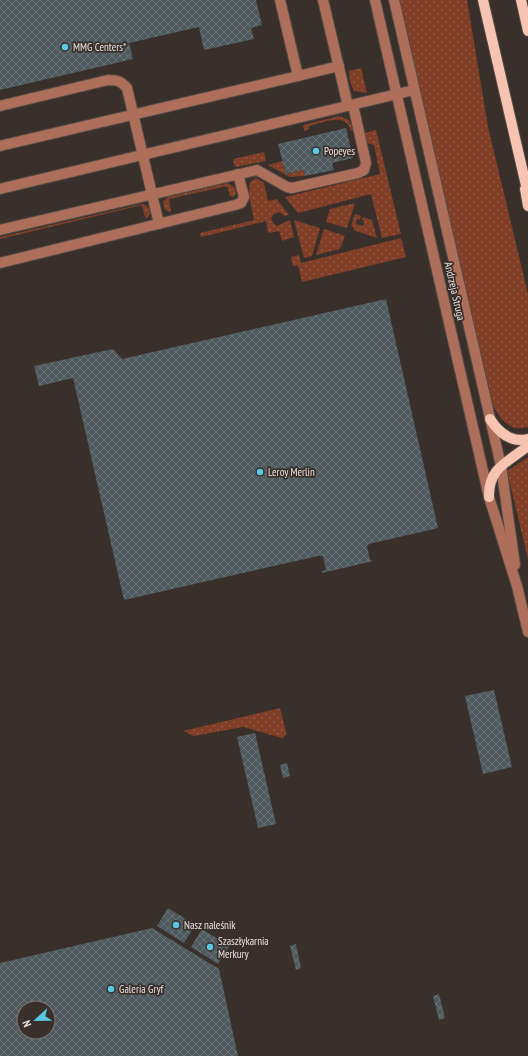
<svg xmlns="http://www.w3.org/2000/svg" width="528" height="1056" font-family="'PT Sans Narrow',sans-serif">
  <defs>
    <pattern id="grass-dots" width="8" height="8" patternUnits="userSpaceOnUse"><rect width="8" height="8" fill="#803e27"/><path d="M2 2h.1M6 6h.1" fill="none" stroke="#925a46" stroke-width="1.8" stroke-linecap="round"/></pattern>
    <pattern id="building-cross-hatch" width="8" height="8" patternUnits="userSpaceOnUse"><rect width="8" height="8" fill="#4e5a5e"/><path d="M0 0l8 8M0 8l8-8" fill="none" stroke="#687275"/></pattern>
  </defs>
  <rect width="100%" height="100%" fill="#392f2b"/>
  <!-- grass -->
  <g fill="url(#grass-dots)">
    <path d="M 399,0 L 467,0 L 488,127 L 528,294 L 528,427 C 506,434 495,412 489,394 Z"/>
    <path d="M 361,68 L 367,93 L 354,91 L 350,82 L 349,71 Z"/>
    <path d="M 339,116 L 349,120 L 353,130 L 351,131 C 346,111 323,123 309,126 L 309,129 L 304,131 L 303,125 Z"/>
    <path d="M 376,130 L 401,234 L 382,238 L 371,194 L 298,213 L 285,197 L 380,174 L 374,145 L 367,143 L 364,133 Z"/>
    <path d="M 264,152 L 266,161 L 235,167 L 233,159 Z"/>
    <path d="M 283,161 L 286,174 L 303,170 L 305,176 L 290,177 L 268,165 Z"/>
    <path d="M 256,178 L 264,183 L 268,201 L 277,199 L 289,215 L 284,216 L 280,212 L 274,214 L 271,218 L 273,223 L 277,226 L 290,220 L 294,237 L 282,241 L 279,231 L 268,233 L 266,221 L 201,237 L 200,233 L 254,220 L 249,194 L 250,182 Z"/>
    <path d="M 228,183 L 235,188 L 236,193 L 233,197 L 230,196 L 227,186 L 169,199 L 171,211 L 168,212 L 164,208 L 163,202 L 168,197 Z"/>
    <path d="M 355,203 L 347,228 L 326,222 L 330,209 Z"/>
    <path d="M 142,204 C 149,205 153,213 147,218 L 145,217 L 142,205 L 0,239 L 0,237 Z"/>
    <path d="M 355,214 L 361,216 L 360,220 L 357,219 L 356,224 L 363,226 L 364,221 L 362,220 L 363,217 L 372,220 L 377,238 L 353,230 L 354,228 L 351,226 Z"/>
    <path d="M 294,220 L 320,228 L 312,256 L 304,258 Z"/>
    <path d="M 324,229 L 345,236 L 340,249 L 316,255 Z"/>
    <path d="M 401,238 L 406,257 L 302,282 L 298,265 L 293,266 L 291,257 L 299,255 L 301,263 Z"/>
    <path d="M 528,457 L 528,559 L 507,471 Z"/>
    <path d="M 280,708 L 286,732 L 286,735 L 282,738 L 243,727 L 194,736 L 183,731 Z"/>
  </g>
  <!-- building -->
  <g fill="url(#building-cross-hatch)" fill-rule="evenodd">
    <path d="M 0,0 L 256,0 L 262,25 L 251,28 L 254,39 L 204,50 L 199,27 L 129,43 L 133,59 L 0,90 Z"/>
    <path d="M 346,128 L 353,158 L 332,163 L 334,170 L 305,176 L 303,170 L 286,174 L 278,144 Z"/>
    <path d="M 386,299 L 438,528 L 369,544 L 367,546 L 370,560 L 373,561 L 322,573 L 322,571 L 326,570 L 323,556 L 318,556 L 124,600 L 73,378 L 39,386 L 34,366 L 113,349 L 122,359 Z"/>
    <path d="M 494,690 L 512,767 L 483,774 L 465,696 Z"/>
    <path d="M 255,733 L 276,824 L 258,828 L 237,737 Z"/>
    <path d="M 287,763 L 290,776 L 283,778 L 280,765 Z"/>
    <path d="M 168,908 L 195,925 L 184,943 L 157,926 Z"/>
    <path d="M 152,928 L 219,969 L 238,1056 L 0,1056 L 0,963 ZM 24,1008 L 48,1008 L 48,1032 L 24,1032 Z"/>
    <path d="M 202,929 L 229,946 L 218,964 L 191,947 Z"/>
    <path d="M 296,944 L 301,968 L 296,970 L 290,946 Z"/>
    <path d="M 439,994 L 445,1018 L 439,1020 L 433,996 Z"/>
  </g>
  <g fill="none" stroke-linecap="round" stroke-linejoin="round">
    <!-- minor casing -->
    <g stroke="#554c48" stroke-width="12">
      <g id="minor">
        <path d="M 323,0 L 348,106"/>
        <path d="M 375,0 L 489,497 L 517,586 L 528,632"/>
        <path d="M 394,0 L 501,466 L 515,565"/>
        <path d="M 298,76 L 339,66"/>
        <path d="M 0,106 L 108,80 C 117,80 121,81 127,88 L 159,224"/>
        <path d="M 0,146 L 298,76 L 280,0"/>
        <path d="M 0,189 L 414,90"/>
        <path d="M 0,230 L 257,170 L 287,187 L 292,188 L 358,173 L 364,170 L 366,163 L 353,105"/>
        <path d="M 0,263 L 235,205 L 241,203 L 244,197 L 238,174"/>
      </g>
    </g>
    <!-- major casing -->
    <g stroke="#554c48" stroke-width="12">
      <g id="major">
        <path d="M 483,0 L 528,194"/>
        <path d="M 521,0 L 528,31"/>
        <path d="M 525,189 L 528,206"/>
        <path d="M 490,419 C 499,433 511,443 528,439"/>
        <path d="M 489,497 C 488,468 508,462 528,446"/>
      </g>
    </g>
    <!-- minor -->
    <use href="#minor" stroke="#ad6f5a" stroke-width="10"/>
    <!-- major -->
    <use href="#major" stroke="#f7c4b2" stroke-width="10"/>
  </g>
  <!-- markers -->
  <g fill="#59c8e4" stroke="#392f2b" stroke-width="1.5">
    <circle cx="65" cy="47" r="4"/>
    <circle cx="316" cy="151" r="4"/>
    <circle cx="260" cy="472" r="4"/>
    <circle cx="176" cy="925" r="4"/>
    <circle cx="210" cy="947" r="4"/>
    <circle cx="111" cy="989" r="4"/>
  </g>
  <g text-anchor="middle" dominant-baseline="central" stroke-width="3.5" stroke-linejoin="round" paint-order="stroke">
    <!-- poi labels -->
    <g font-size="11" fill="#e9e3e0" stroke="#392f2b" text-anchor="start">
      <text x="73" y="47">MMG Centers*</text>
      <text x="324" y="151">Popeyes</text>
      <text x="268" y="472">Leroy Merlin</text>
      <text x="184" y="925">Nasz naleśnik</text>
      <text x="218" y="941">Szaszłykarnia<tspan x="218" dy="13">Merkury</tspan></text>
      <text x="119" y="989">Galeria Gryf</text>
    </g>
    <!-- street labels -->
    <g font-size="11" fill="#e9e3e0" stroke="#392f2b">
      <text transform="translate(455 291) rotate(77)">Andrzeja Struga</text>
    </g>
  </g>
  <!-- north arrow -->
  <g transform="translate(36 1020) rotate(248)"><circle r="19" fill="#392f2b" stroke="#7f7773"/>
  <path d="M0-3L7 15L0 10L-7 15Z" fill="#59c8e4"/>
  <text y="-6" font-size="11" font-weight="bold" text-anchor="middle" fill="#e9e3e0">N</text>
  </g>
</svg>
